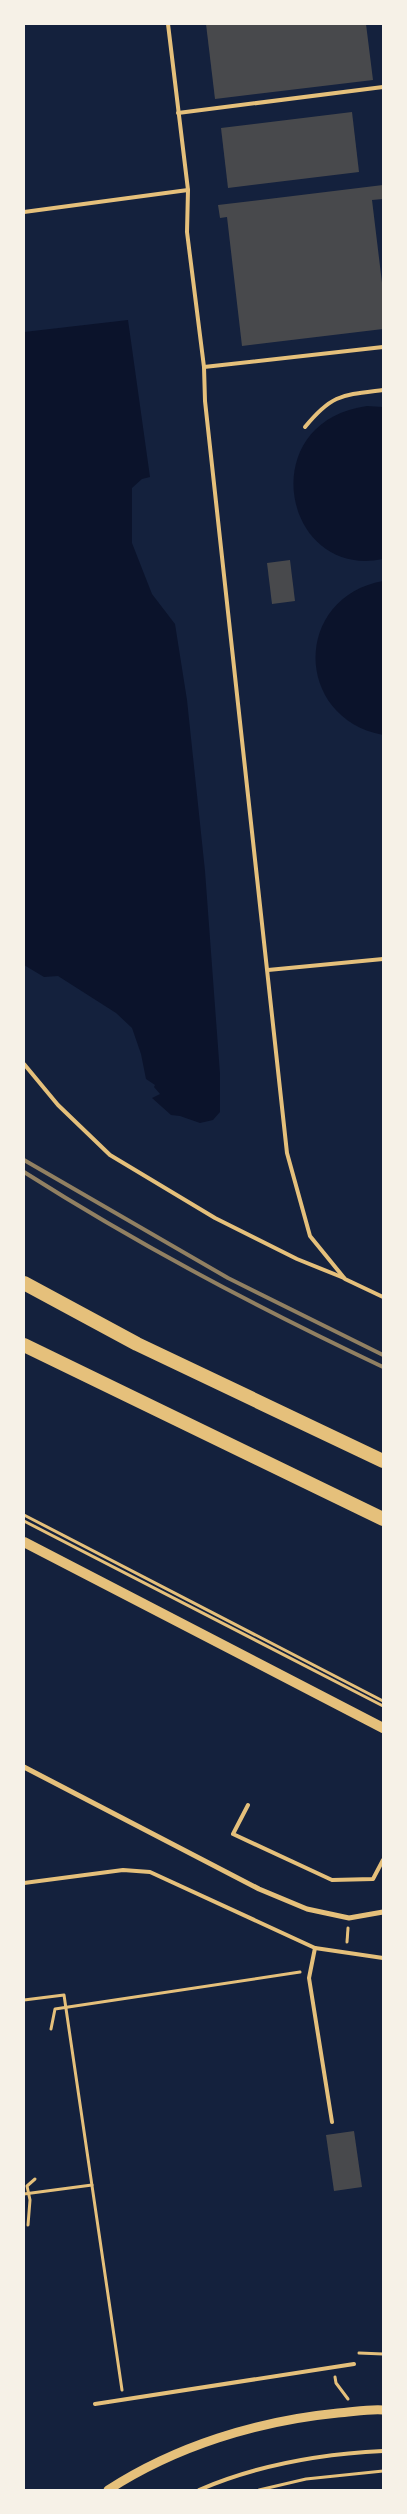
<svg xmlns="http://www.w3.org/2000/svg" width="407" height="2514" font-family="'Noto Sans',sans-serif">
  <rect width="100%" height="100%" fill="#14213d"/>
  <!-- water -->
  <g fill="#0b132b">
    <path d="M 128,320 L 150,477 L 142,479 L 132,488 L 132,543 L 152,594 L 175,624 L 187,700 L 205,871 L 220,1074 L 220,1112 L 213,1120 L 200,1123 L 180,1116 L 171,1115 L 152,1098 L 160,1094 L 154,1087 L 155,1085 L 146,1079 L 141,1054 L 132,1028 L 116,1013 L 58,976 L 44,977 L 24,965 L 24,332 Z"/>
    <path d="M 367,406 L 383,407 L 383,559 C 283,580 252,422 367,406 Z"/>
    <path d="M 383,581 L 383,735 C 293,718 293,597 383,581 Z"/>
  </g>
  <!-- building -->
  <g fill="#48494c">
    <path d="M 206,24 L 366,24 L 373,80 L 215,99 Z"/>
    <path d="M 352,112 L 359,172 L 228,188 L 221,128 Z"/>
    <path d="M 383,185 L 383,199 L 372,200 L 383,291 L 383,329 L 242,346 L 227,217 L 220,218 L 218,205 Z"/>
    <path d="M 290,560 L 295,601 L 272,604 L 267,563 Z"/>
    <path d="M 354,2131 L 362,2187 L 334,2191 L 326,2135 Z"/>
  </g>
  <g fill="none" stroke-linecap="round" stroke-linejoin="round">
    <!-- path -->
    <g stroke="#e5c07b" stroke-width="3">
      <path d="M 24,1515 L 383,1701"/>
      <path d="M 24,1521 L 383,1706"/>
      <path d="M 347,1942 L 348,1928"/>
      <path d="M 24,2000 L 64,1995 L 122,2390"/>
      <path d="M 51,2029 L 55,2009 L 300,1972"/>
      <path d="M 24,2194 L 92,2185"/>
      <path d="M 28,2225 L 30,2200 L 27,2186 L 35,2179"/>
      <path d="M 359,2353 L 383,2354"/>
      <path d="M 335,2377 L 336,2383 L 348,2399"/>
      <path d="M 259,2490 L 306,2479 L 383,2471"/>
    </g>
    <!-- service -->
    <g stroke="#e5c07b" stroke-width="4">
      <path d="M 168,24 L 188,190 L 187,232 L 204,367 L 205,401 L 287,1153 L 310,1236 L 345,1279 L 383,1297"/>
      <path d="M 178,113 L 383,87"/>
      <path d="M 24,212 L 188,190"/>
      <path d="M 204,367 L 383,347"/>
      <path d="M 305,427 C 332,394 342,395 383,390"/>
      <path d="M 268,970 L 383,959"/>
      <path d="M 24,1064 L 58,1105 L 110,1155 L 215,1218 L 297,1259 L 344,1278"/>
      <path d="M 248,1805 L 233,1834 L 332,1880 L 373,1879 L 383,1860"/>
      <path d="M 24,1883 L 123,1870 L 150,1872 L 315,1948 L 383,1958"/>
      <path d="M 315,1948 L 309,1978 L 332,2122"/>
      <path d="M 95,2404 L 354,2364"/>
      <path d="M 199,2490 C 257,2465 320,2454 383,2451"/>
    </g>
    <!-- minor -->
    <path stroke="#e5c07b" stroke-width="5" d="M 24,1767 L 259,1889 L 307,1909 L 349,1918 L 383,1912"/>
    <!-- tertiary -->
    <path stroke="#e5c07b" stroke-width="9" d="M 108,2490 C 176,2446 257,2421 338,2413 C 353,2412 368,2409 383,2410"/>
    <!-- secondary -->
    <path stroke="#e5c07b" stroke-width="10" d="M 24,1542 L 383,1728"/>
    <!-- trunk -->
    <g stroke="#e5c07b" stroke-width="14">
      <path d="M 24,1283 L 137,1344 L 383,1461"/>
      <path d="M 24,1345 L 383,1519"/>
    </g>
    <!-- rail -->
    <g stroke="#918062" stroke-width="4">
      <path d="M 24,1160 L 228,1278 L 383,1355"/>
      <path d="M 24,1172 C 139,1245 260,1309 383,1367"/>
    </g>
  </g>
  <!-- border -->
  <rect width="407" height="2514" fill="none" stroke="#f6f1e7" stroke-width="50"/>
</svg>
